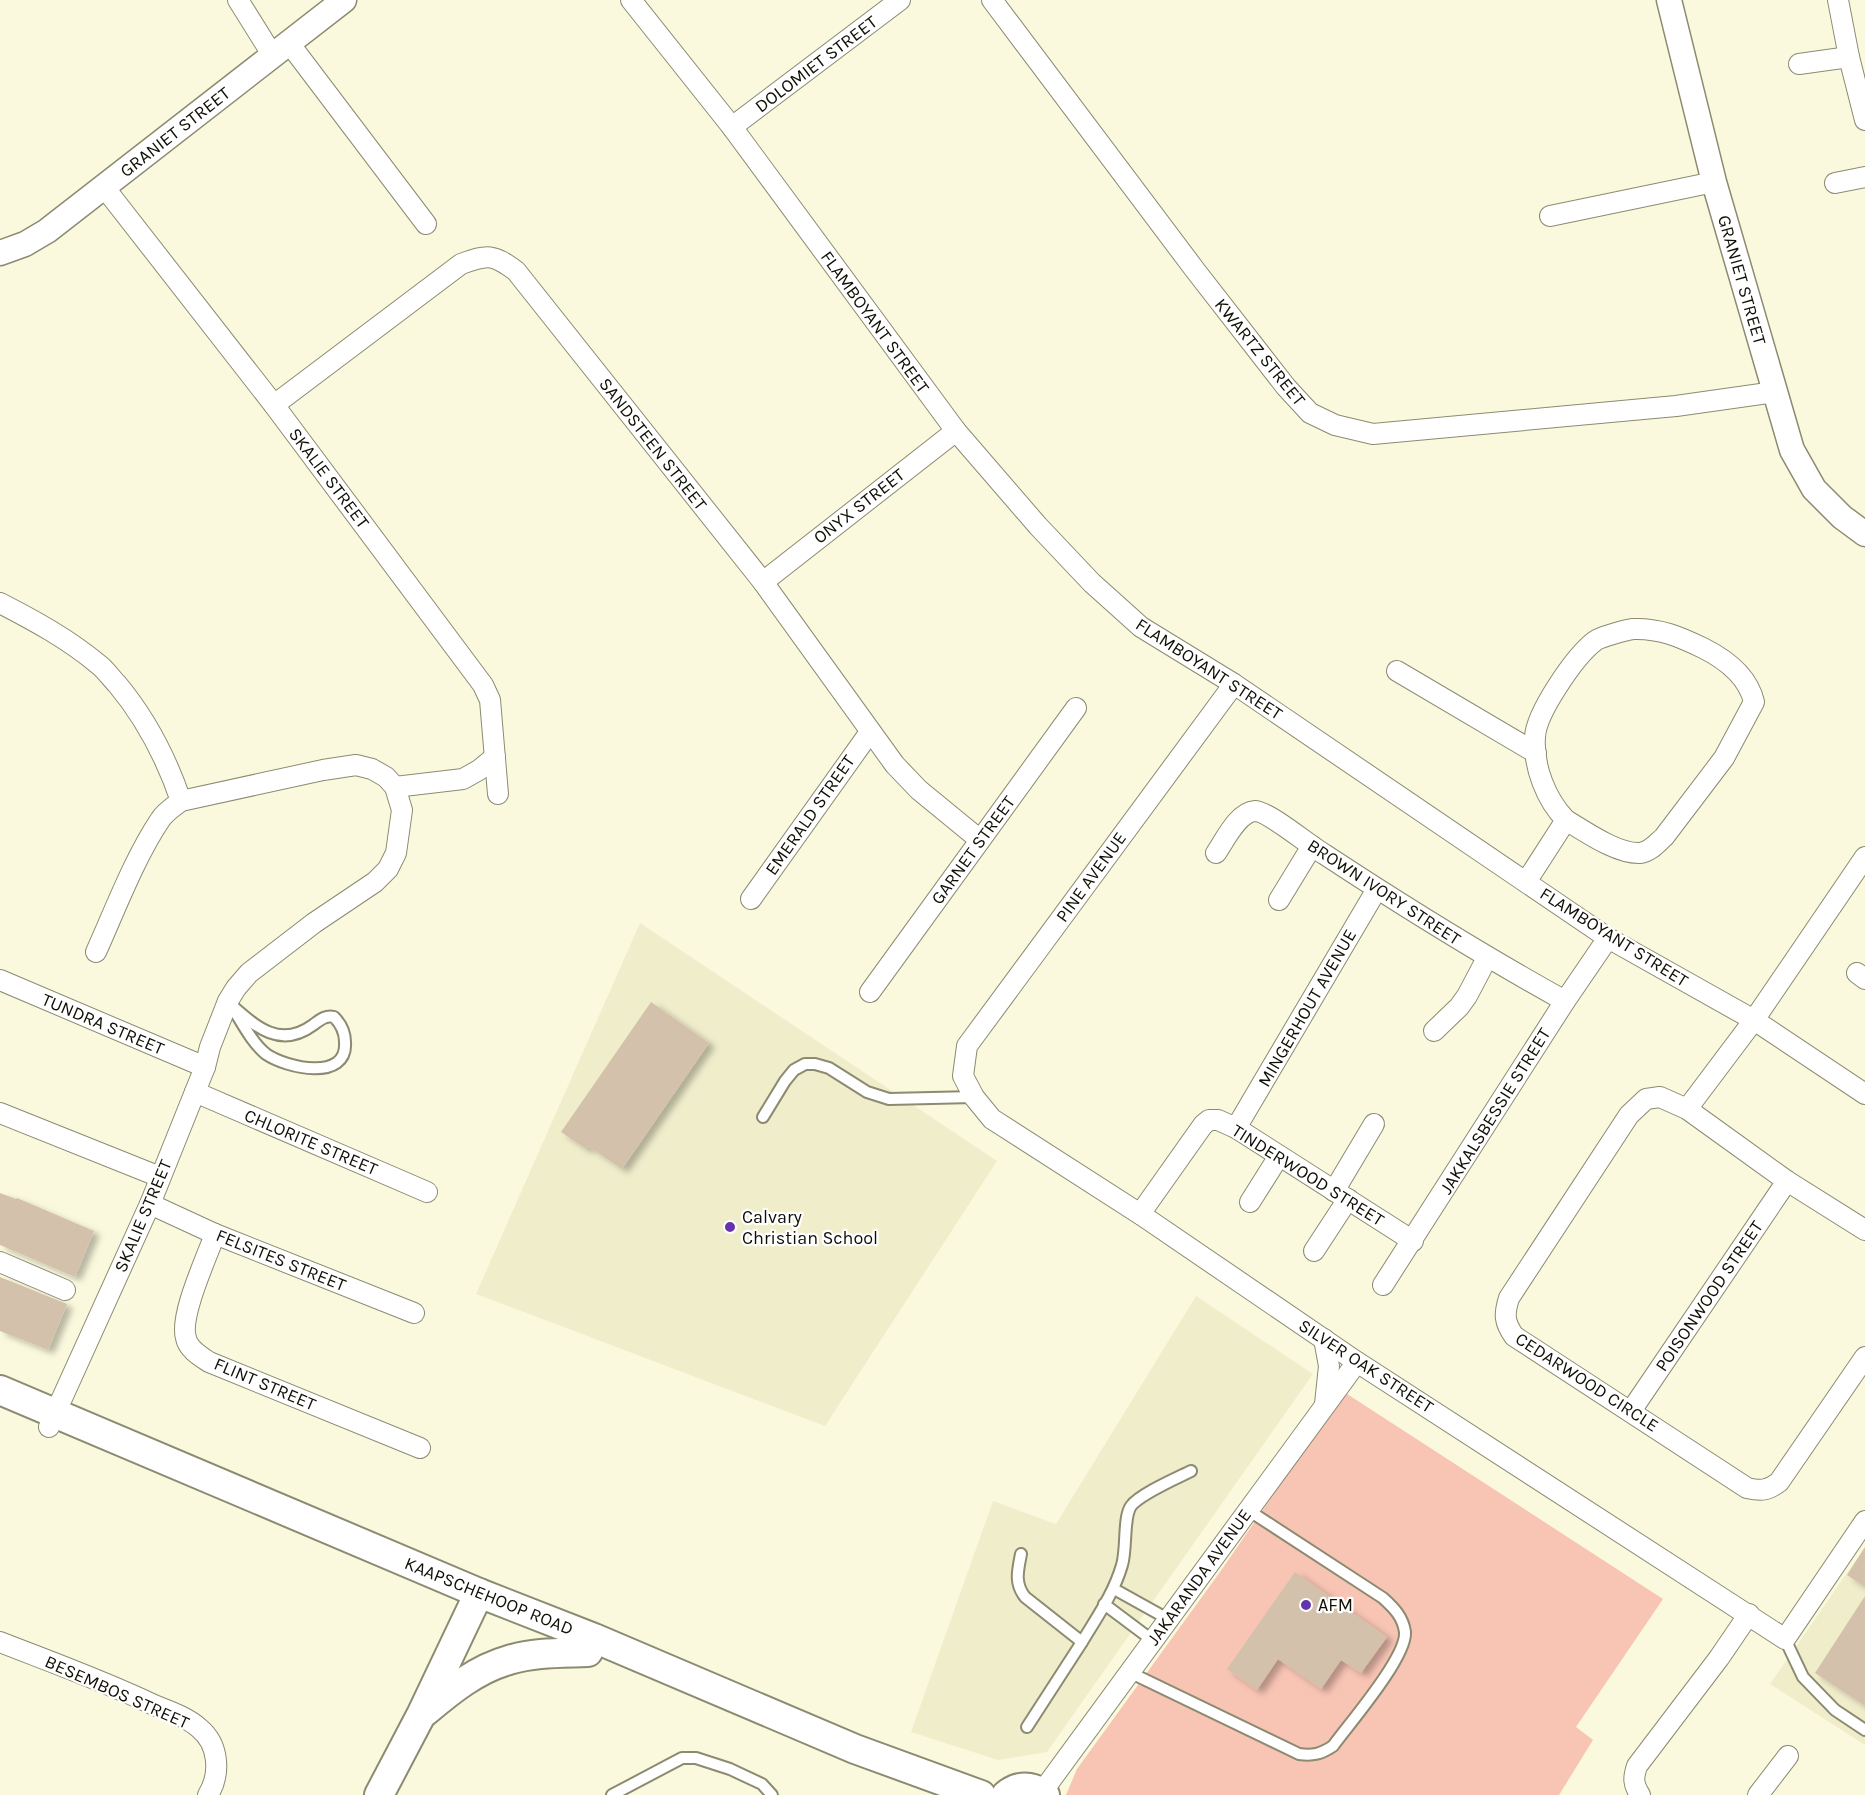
<svg xmlns="http://www.w3.org/2000/svg" width="1865" height="1795" font-family="Karla,sans-serif">
  <defs>
    <filter id="shadow"><feDropShadow dx="6" dy="4" stdDeviation="3" flood-color="#0004"/></filter>
  </defs>
  <rect width="100%" height="100%" fill="#fbf9dd"/>
  <!-- built -->
  <g fill="#f0edcb">
    <path d="M 640,923 L 997,1161 L 825,1426 L 476,1294 Z"/>
    <path d="M 1196,1296 L 1313,1374 L 1047,1752 L 998,1760 L 911,1732 L 993,1501 L 1056,1524 Z"/>
    <path d="M 1865,1547 L 1865,1745 L 1770,1684 Z"/>
  </g>
  <!-- green -->
  <path fill="#f8c4b4" d="M 1344,1392 L 1663,1599 L 1576,1727 L 1593,1740 L 1559,1795 L 1066,1795 L 1077,1769 L 1220,1572 Z"/>
  <!-- building -->
  <g fill="#d4c1ab" filter="url(#shadow)">
    <path d="M 651,1002 L 709,1043 L 622,1169 L 588,1146 L 586,1149 L 561,1132 Z"/>
    <path d="M 0,1193 L 16,1199 L 17,1198 L 94,1231 L 75,1277 L 0,1245 Z"/>
    <path d="M 0,1277 L 67,1304 L 48,1350 L 0,1331 Z"/>
    <path d="M 1865,1547 L 1865,1587 L 1847,1575 Z"/>
    <path d="M 1295,1572 L 1387,1637 L 1361,1673 L 1341,1660 L 1321,1689 L 1278,1659 L 1257,1690 L 1227,1669 Z"/>
    <path d="M 1865,1596 L 1865,1706 L 1815,1673 Z"/>
  </g>
  <g fill="none" stroke-linecap="round" stroke-linejoin="round">
    <!-- service casing -->
    <g stroke="#8c8a71" stroke-width="14">
      <g id="service">
        <path d="M 228,1001 C 240,1018 250,1041 266,1054 C 286,1068 348,1082 345,1042 C 345,1032 341,1024 334,1017 C 325,1015 320,1020 313,1025 C 279,1050 254,1025 229,1003"/>
        <path d="M 763,1117 L 785,1081 L 794,1070 L 805,1064 L 815,1064 L 829,1068 L 867,1092 L 889,1099 L 974,1097"/>
        <path d="M 1021,1554 C 1018,1570 1014,1583 1025,1597 L 1082,1642 C 1097,1617 1114,1593 1122,1565 C 1127,1549 1123,1517 1131,1506 C 1140,1494 1177,1478 1191,1471"/>
        <path d="M 1114,1589 L 1168,1619"/>
        <path d="M 1104,1604 L 1152,1640"/>
        <path d="M 1785,1639 L 1803,1677 L 1835,1710 L 1865,1730"/>
        <path d="M 1129,1672 L 1299,1754 C 1313,1756 1321,1754 1333,1746 C 1349,1724 1407,1657 1405,1632 C 1403,1617 1394,1608 1383,1598 L 1248,1510"/>
        <path d="M 1027,1727 L 1082,1642"/>
        <path d="M 612,1795 L 682,1758 L 696,1758 L 730,1769 L 762,1784 L 772,1795"/>
      </g>
    </g>
    <!-- minor casing -->
    <g stroke="#8c8a71" stroke-width="22">
      <g id="minor">
        <path d="M 238,0 L 273,56"/>
        <path d="M 631,0 L 732,127 L 956,431 L 1038,526 L 1092,583 L 1141,627 L 1234,684 L 1608,938 L 1754,1020 L 1865,1094"/>
        <path d="M 992,0 L 1195,270 L 1286,387 L 1310,413 L 1335,425 L 1373,434 L 1676,406 L 1775,392"/>
        <path d="M 1838,0 L 1849,57 L 1865,120"/>
        <path d="M 289,43 L 426,224"/>
        <path d="M 1799,64 L 1849,57"/>
        <path d="M 732,127 L 900,0"/>
        <path d="M 1835,183 L 1865,177"/>
        <path d="M 104,187 L 274,405 L 483,685 L 490,700 L 498,794"/>
        <path d="M 1550,216 L 1714,182"/>
        <path d="M 274,405 L 461,264 C 488,254 493,254 516,271 L 763,582 L 895,765 L 919,790 L 980,840"/>
        <path d="M 763,582 L 956,431"/>
        <path d="M 0,603 C 35,621 68,639 98,664 C 105,669 111,678 117,684 C 147,720 166,757 181,801"/>
        <path d="M 1397,671 L 1536,753"/>
        <path d="M 1234,684 L 967,1046 L 963,1076 L 974,1097 L 992,1119 L 1140,1214 L 1357,1362 L 1785,1639 L 1865,1521"/>
        <path d="M 395,787 L 463,779 L 479,770 L 495,757"/>
        <path d="M 1216,853 C 1225,840 1238,812 1255,811 C 1268,811 1310,846 1324,854 C 1403,906 1482,955 1565,1001"/>
        <path d="M 1526,882 L 1566,820 C 1586,832 1617,854 1640,853 C 1650,852 1657,843 1664,837 L 1724,758 L 1754,702 C 1748,676 1727,660 1703,648 C 1680,637 1660,628 1633,629 C 1626,630 1600,637 1595,641 C 1575,656 1536,713 1535,737 C 1533,766 1546,800 1566,820"/>
        <path d="M 751,899 L 870,732"/>
        <path d="M 1279,900 L 1312,846"/>
        <path d="M 1857,973 L 1865,979"/>
        <path d="M 0,980 L 205,1067"/>
        <path d="M 870,992 L 1076,708"/>
        <path d="M 1434,1031 L 1459,1007 L 1467,996 L 1487,958"/>
        <path d="M 195,1092 L 427,1192"/>
        <path d="M 1687,1109 L 1754,1020 L 1865,857"/>
        <path d="M 0,1113 L 160,1177"/>
        <path d="M 1236,1128 L 1377,889"/>
        <path d="M 1334,1191 L 1374,1124"/>
        <path d="M 1250,1202 L 1279,1156"/>
        <path d="M 150,1204 L 215,1234 L 414,1313"/>
        <path d="M 1140,1214 L 1203,1125 L 1209,1120 L 1218,1120 L 1236,1128 L 1413,1241"/>
        <path d="M 1865,1230 L 1787,1181 L 1687,1109 L 1660,1097 L 1646,1099 L 1629,1115 L 1509,1298 C 1504,1314 1504,1322 1514,1336 L 1747,1488 C 1761,1491 1767,1491 1779,1482 L 1865,1357"/>
        <path d="M 215,1234 C 207,1257 179,1316 186,1338 C 188,1349 200,1356 209,1362 L 420,1448"/>
        <path d="M 1314,1251 L 1348,1199"/>
        <path d="M 0,1262 L 65,1290"/>
        <path d="M 1383,1285 L 1565,1001 L 1608,938"/>
        <path d="M 1324,1339 L 1329,1366 L 1325,1404"/>
        <path d="M 1631,1411 L 1787,1181"/>
        <path d="M 49,1427 L 150,1204 L 205,1067 L 210,1047 L 228,1001 L 236,988 L 249,973 L 314,923 L 375,882 L 388,869 L 396,853 L 402,810 L 395,787 L 386,777 L 372,769 L 356,765 L 323,770 L 181,801 C 173,807 165,812 160,820 C 134,859 115,910 96,952"/>
        <path d="M 0,1642 C 51,1662 104,1681 154,1705 C 169,1711 187,1717 199,1728 C 219,1744 221,1774 208,1795"/>
        <path d="M 1042,1792 L 1357,1362"/>
        <path d="M 1640,1795 C 1633,1784 1633,1778 1637,1766 L 1719,1658 L 1749,1614"/>
        <path d="M 1758,1795 L 1788,1756"/>
      </g>
    </g>
    <!-- tertiary casing -->
    <g stroke="#8c8a71" stroke-width="27">
      <g id="tertiary">
        <path d="M 1669,0 L 1714,182 L 1792,450 L 1814,489 L 1842,517 L 1865,534"/>
        <path d="M 0,253 L 25,244 L 47,231 L 344,0"/>
      </g>
    </g>
    <!-- secondary casing -->
    <g stroke="#8c8a71" stroke-width="32">
      <g id="secondary">
        <path d="M 0,1390 L 479,1593 L 594,1638 L 855,1749 L 981,1795"/>
        <path d="M 426,1711 C 451,1690 477,1669 509,1660 C 534,1652 562,1653 588,1652"/>
        <path d="M 379,1795 L 421,1715 L 479,1593"/>
        <path d="M 1006,1795 C 1018,1785 1032,1785 1045,1795"/>
      </g>
    </g>
    <!-- service -->
    <use href="#service" stroke="#fff" stroke-width="10"/>
    <!-- minor -->
    <use href="#minor" stroke="#fff" stroke-width="20"/>
    <!-- tertiary -->
    <use href="#tertiary" stroke="#fff" stroke-width="24"/>
    <!-- secondary -->
    <use href="#secondary" stroke="#fff" stroke-width="28"/>
  </g>
  <!-- markers -->
  <g fill="#6533aa" stroke="#fff" stroke-width="2">
    <circle cx="730" cy="1227" r="6"/>
    <circle cx="1306" cy="1605" r="6"/>
  </g>
  <g text-anchor="middle" dominant-baseline="central" stroke-width="4.5" stroke-linejoin="round" paint-order="stroke">
    <!-- street labels -->
    <g font-size="18" fill="#100f06" stroke="#fff">
      <text transform="translate(816 64) rotate(-37)">DOLOMIET STREET</text>
      <text transform="translate(175 132) rotate(-38)">GRANIET STREET</text>
      <text transform="translate(1742 280) rotate(74)">GRANIET STREET</text>
      <text transform="translate(875 322) rotate(54)">FLAMBOYANT STREET</text>
      <text transform="translate(1260 352) rotate(51)">KWARTZ STREET</text>
      <text transform="translate(653 444) rotate(52)">SANDSTEEN STREET</text>
      <text transform="translate(329 478) rotate(53)">SKALIE STREET</text>
      <text transform="translate(859 506) rotate(-38)">ONYX STREET</text>
      <text transform="translate(1209 669) rotate(33)">FLAMBOYANT STREET</text>
      <text transform="translate(810 815) rotate(-55)">EMERALD STREET</text>
      <text transform="translate(973 850) rotate(-54)">GARNET STREET</text>
      <text transform="translate(1091 877) rotate(-54)">PINE AVENUE</text>
      <text transform="translate(1384 892) rotate(33)">BROWN IVORY STREET</text>
      <text transform="translate(1614 937) rotate(32)">FLAMBOYANT STREET</text>
      <text transform="translate(1307 1008) rotate(-60)">MINGERHOUT AVENUE</text>
      <text transform="translate(103 1024) rotate(23)">TUNDRA STREET</text>
      <text transform="translate(1495 1111) rotate(-58)">JAKKALSBESSIE STREET</text>
      <text transform="translate(311 1142) rotate(23)">CHLORITE STREET</text>
      <text transform="translate(1308 1175) rotate(32)">TINDERWOOD STREET</text>
      <text transform="translate(143 1216) rotate(-67)">SKALIE STREET</text>
      <text transform="translate(281 1260) rotate(22)">FELSITES STREET</text>
      <text transform="translate(1709 1296) rotate(-56)">POISONWOOD STREET</text>
      <text transform="translate(1366 1366) rotate(33)">SILVER OAK STREET</text>
      <text transform="translate(1587 1382) rotate(33)">CEDARWOOD CIRCLE</text>
      <text transform="translate(265 1384) rotate(23)">FLINT STREET</text>
      <text transform="translate(1199 1577) rotate(-54)">JAKARANDA AVENUE</text>
      <text transform="translate(489 1596) rotate(22)">KAAPSCHEHOOP ROAD</text>
      <text transform="translate(117 1692) rotate(24)">BESEMBOS STREET</text>
    </g>
    <!-- poi labels -->
    <g font-size="18" fill="#100f06" stroke="#fff" text-anchor="start">
      <text x="742" y="1217">Calvary<tspan x="742" dy="21">Christian School</tspan></text>
      <text x="1318" y="1605">AFM</text>
    </g>
  </g>
</svg>
